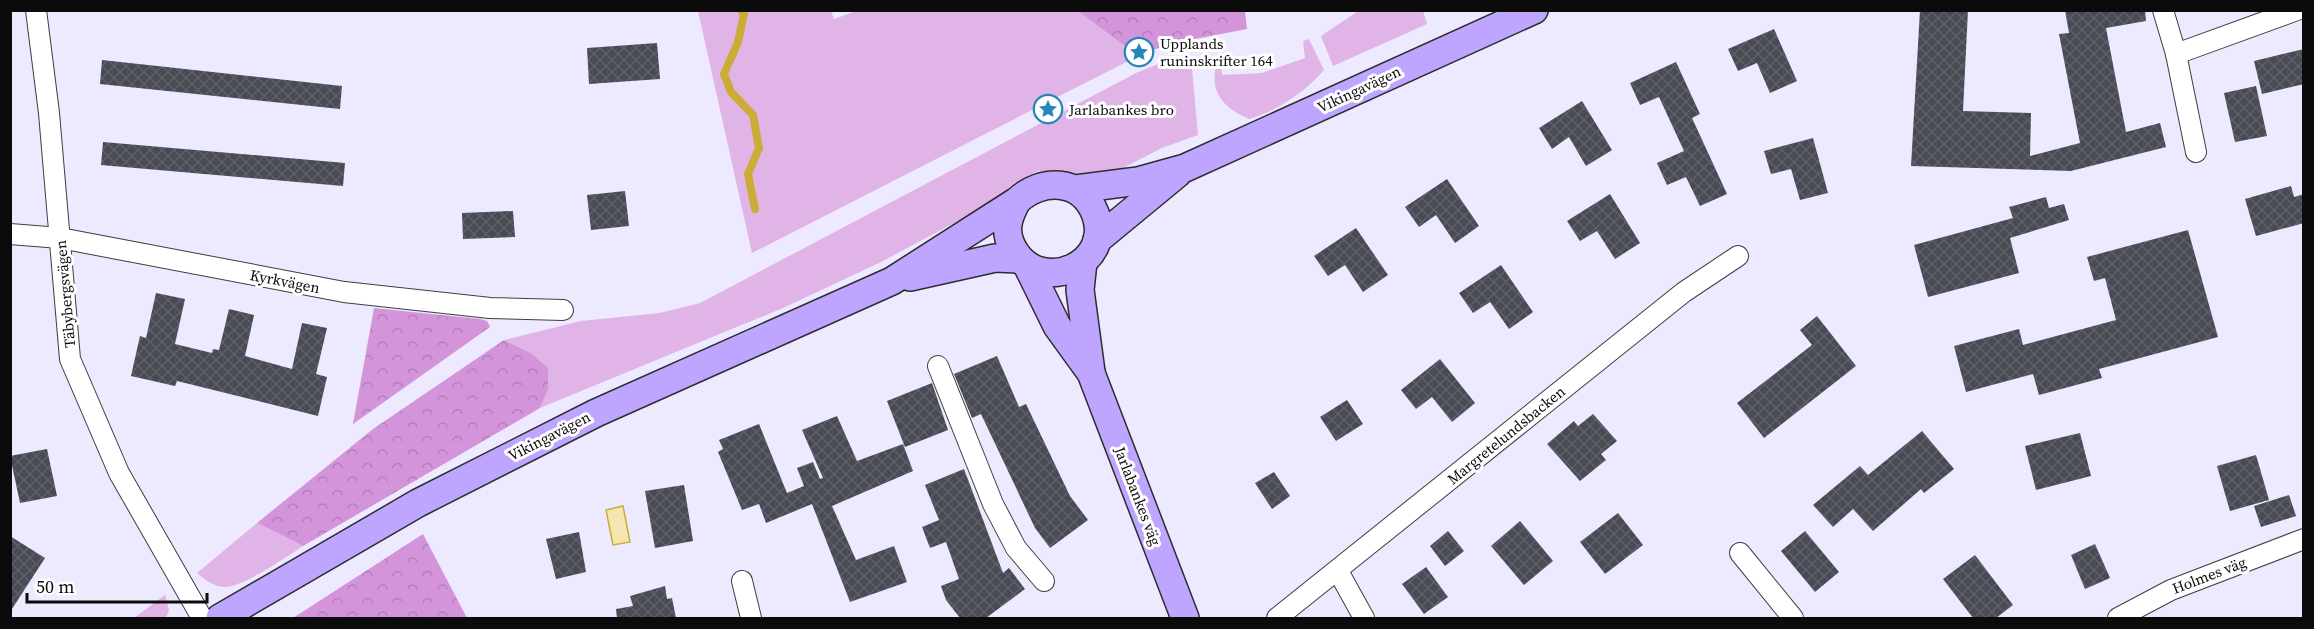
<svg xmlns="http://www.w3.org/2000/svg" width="2314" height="629" font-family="'Source Serif 4',serif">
  <defs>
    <pattern id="forest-crowns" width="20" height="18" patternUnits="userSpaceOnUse" patternTransform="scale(1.5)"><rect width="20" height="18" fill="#d494d9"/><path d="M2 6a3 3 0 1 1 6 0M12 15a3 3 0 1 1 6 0" fill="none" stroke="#b57eb9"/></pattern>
    <pattern id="building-cross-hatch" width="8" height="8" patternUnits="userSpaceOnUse" patternTransform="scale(1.5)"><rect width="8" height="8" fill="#484a54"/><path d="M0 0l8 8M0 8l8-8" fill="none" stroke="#5e6068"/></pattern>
  </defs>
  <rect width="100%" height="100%" fill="#ede9ff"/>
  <!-- grass -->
  <g fill="#e1b4e8">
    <path d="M 859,10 L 1078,11 L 1138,56 L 752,253 L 698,11 L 831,11 L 834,19 Z"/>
    <path d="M 1358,11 L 1423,11 L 1427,24 L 1333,66 L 1321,36 Z"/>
    <path d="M 1309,39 L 1324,70 C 1305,92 1277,111 1249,119 C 1223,108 1207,90 1218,61 L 1221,62 L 1222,75 L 1262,73 L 1305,58 L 1303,41 Z"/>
    <path d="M 1191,57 L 1198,135 L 1162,148 L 1119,170 L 1092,178 L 1038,171 L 1013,184 L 997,199 L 973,213 L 879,263 L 783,308 L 540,408 L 548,390 L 531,353 L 504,340 L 581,321 L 660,313 L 700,303 L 1136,73 L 1173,58 Z"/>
    <path d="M 257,523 L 303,546 C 285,558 247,584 227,587 C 215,588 205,580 197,573 Z"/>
    <path d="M 165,595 L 169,610 L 166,618 L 134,618 Z"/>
  </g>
  <!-- forest -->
  <g fill="url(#forest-crowns)">
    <path d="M 1078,11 L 1245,11 L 1247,29 L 1169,44 L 1138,56 Z"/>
    <path d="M 374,308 L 480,319 L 487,321 L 490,327 L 353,424 Z"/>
    <path d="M 504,340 L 531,353 L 548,368 L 548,390 L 540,408 L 303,546 L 257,523 L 373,429 Z"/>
    <path d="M 423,534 L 467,618 L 293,618 Z"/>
  </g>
  <!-- water -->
  <path fill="#f5e5af" stroke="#ccac36" stroke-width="1.5" d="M 623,506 L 630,542 L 613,545 L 606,510 Z"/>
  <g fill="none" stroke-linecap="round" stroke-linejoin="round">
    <!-- stream -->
    <path stroke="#ccac36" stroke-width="8" d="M 741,10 L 744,14 L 738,42 L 724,74 L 731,92 L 753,115 L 759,148 L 748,174 L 755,209"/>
  </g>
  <!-- building -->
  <g fill="url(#building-cross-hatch)">
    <path d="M 1920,10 L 1968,10 L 1963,111 L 2031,113 L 2030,156 L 2080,143 L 2059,34 L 2069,33 L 2065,10 L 2145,10 L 2146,21 L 2106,28 L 2126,132 L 2160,123 L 2166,147 L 2071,171 L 1911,166 Z"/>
    <path d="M 1774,29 L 1797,81 L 1770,93 L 1757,63 L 1738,71 L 1728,49 Z"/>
    <path d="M 657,43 L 660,79 L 589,84 L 587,48 Z"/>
    <path d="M 2304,49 L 2304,84 L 2262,94 L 2254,61 Z"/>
    <path d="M 102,60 L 342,86 L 340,109 L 100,84 Z"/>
    <path d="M 1676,62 L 1700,114 L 1692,118 L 1727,194 L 1700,206 L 1686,177 L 1667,185 L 1657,163 L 1684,151 L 1659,97 L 1640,105 L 1630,83 Z"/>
    <path d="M 2256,86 L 2267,136 L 2235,142 L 2224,93 Z"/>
    <path d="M 1582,101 L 1612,150 L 1586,166 L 1569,137 L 1552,149 L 1539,128 Z"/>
    <path d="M 1813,138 L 1828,193 L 1800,200 L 1791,169 L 1771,174 L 1764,151 Z"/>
    <path d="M 103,142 L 345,163 L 343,186 L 101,165 Z"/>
    <path d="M 1447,179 L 1479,226 L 1455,243 L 1436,215 L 1419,227 L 1405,207 Z"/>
    <path d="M 2291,186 L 2294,197 L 2304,194 L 2304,223 L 2256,236 L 2245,199 Z"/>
    <path d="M 625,191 L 629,226 L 591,230 L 587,195 Z"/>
    <path d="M 1610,194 L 1640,243 L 1615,259 L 1597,231 L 1580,241 L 1567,221 Z"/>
    <path d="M 2046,197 L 2049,208 L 2064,204 L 2069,220 L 2010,238 L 2019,273 L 1928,297 L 1914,245 L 2013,218 L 2009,207 Z"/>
    <path d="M 513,211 L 515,237 L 463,239 L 462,213 Z"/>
    <path d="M 1356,228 L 1388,275 L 1363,292 L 1345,265 L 1328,276 L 1314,256 Z"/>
    <path d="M 2188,230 L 2218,337 L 2099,369 L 2102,378 L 2039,395 L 2033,374 L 1966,392 L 1954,346 L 2019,329 L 2023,345 L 2116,320 L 2105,278 L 2094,281 L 2087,257 Z"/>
    <path d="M 1501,265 L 1533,312 L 1509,329 L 1490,302 L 1473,313 L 1459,293 Z"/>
    <path d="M 156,293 L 185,299 L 175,344 L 212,353 L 213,349 L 219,350 L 229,309 L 254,315 L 245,356 L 292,369 L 302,323 L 327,328 L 316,374 L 327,377 L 318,416 L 177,381 L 175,386 L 131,376 L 140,336 L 146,338 Z"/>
    <path d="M 1817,316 L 1856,366 L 1764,438 L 1737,403 L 1812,345 L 1800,330 Z"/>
    <path d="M 997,356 L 1019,407 L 1026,404 L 1070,496 L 1088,520 L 1050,548 L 1035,528 L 981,414 L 972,418 L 954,374 Z"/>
    <path d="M 1440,359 L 1475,403 L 1452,422 L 1432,397 L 1416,409 L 1401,390 Z"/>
    <path d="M 932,383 L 948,430 L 905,447 L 887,401 Z"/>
    <path d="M 1347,400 L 1363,424 L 1336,441 L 1320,417 Z"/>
    <path d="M 1593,414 L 1617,441 L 1601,454 L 1606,460 L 1580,481 L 1547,444 L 1574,421 L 1578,426 Z"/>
    <path d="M 837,416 L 857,461 L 903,444 L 913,471 L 832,506 L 856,560 L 894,546 L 907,582 L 850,602 L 812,504 L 766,523 L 759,504 L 742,510 L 718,452 L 723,449 L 719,440 L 759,424 L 787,493 L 804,486 L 797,468 L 813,462 L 820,479 L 823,478 L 802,430 Z"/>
    <path d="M 1922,431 L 1954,469 L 1924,493 L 1921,489 L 1873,531 L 1853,509 L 1833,527 L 1813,505 L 1860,466 L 1868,475 Z"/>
    <path d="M 2080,433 L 2091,476 L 2036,490 L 2025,446 Z"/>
    <path d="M 47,449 L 57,496 L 20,503 L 10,456 Z"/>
    <path d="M 2256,455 L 2269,500 L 2230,511 L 2217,466 Z"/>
    <path d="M 964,469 L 1003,573 L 1009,568 L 1025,589 L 986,618 L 960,618 L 946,600 L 941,586 L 959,579 L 946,542 L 930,548 L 922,527 L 939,520 L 925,485 Z"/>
    <path d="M 1274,472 L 1290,496 L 1272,509 L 1255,483 Z"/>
    <path d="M 684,485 L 693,541 L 655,548 L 645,491 Z"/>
    <path d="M 2289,495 L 2296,516 L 2261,527 L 2254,506 Z"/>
    <path d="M 1618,513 L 1643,545 L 1605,574 L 1580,542 Z"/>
    <path d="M 1520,521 L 1553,561 L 1524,585 L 1491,546 Z"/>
    <path d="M 1448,531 L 1464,551 L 1445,566 L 1430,546 Z"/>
    <path d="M 1805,531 L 1839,572 L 1815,592 L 1781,551 Z"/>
    <path d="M 579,532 L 586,572 L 556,579 L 546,539 Z"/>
    <path d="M 10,536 L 45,558 L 10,612 Z"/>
    <path d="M 2095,544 L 2110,578 L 2085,589 L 2071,555 Z"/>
    <path d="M 1975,555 L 2013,605 L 1996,618 L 1973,618 L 1943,579 Z"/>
    <path d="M 1426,567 L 1448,597 L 1424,614 L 1402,584 Z"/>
    <path d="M 665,586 L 667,599 L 672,598 L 676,618 L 617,618 L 616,609 L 633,606 L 630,596 Z"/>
  </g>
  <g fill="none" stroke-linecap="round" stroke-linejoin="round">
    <!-- minor casing -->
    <g stroke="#3e3e3e" stroke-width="22">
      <g id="minor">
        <path d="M 36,10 L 49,113 L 70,359 L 119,473 L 202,618"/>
        <path d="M 2163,10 L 2176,54 L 2196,152"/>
        <path d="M 2176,54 L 2297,10"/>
        <path d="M 10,234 L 60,238 L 344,292 L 490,308 L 563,310"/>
        <path d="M 938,366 L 993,504 L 1016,548 L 1044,581"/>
        <path d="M 1740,553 L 1793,618"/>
        <path d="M 1338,571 L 1364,618"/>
        <path d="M 742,581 L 751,618"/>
        <path d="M 1277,618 L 1684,292 L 1738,256"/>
        <path d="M 2118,618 L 2171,590 L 2304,539"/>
      </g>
    </g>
    <!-- secondary casing -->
    <g stroke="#2d2d2d" stroke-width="30">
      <g id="secondary">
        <path d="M 1076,189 L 1138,181 L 1185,168 L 1534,10"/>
        <path d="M 1097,240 L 1177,174"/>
        <path d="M 1083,262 L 1080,290 L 1091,372"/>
        <path d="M 1027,265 L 1057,326 L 1091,373 L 1185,618"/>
        <path d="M 910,277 L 995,258 L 1020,259"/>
        <path d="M 220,618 L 418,503 L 596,413 L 892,281 L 1017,201 C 1041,178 1081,178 1095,213 C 1115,263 1043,296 1015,252 C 1003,233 1007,219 1017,201"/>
      </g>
    </g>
    <!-- minor -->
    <use href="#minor" stroke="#fff" stroke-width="20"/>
    <!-- secondary -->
    <use href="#secondary" stroke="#bea5ff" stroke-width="27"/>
  </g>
  <!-- icons -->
  <defs>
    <g id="sight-ring" transform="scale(1.5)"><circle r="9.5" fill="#fff" stroke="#2587b9" stroke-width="1.5"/><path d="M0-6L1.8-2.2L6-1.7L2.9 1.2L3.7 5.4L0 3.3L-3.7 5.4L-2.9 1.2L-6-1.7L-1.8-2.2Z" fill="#2587b9"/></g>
  </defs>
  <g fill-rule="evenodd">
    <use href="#sight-ring" x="1139" y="52"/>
    <use href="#sight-ring" x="1048" y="109"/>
  </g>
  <g text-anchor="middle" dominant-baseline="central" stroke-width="6" stroke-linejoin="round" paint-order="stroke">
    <!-- poi labels -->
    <g font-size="15" fill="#0b0b0b" stroke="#fff" text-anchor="start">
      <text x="1160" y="43">Upplands<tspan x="1160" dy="17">runinskrifter 164</tspan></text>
      <text x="1069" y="109">Jarlabankes bro</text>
    </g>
    <!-- street labels -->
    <g font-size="15" fill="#0b0b0b" stroke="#fff">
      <text transform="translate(1359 89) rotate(-25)">Vikingavägen</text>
      <text transform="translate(285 281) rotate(11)">Kyrkvägen</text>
      <text transform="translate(65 294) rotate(-95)">Täbybergsvägen</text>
      <text transform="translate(1506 435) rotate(-39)">Margretelundsbacken</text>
      <text transform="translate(549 436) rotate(-27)">Vikingavägen</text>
      <text transform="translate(1138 496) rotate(69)">Jarlabankes väg</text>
      <text transform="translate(2209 575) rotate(-21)">Holmes väg</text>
    </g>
  </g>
  <!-- border -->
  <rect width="2314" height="629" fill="none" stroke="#0b0b0b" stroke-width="24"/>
  <!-- scale -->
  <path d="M27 593v9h180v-9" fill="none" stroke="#0b0b0b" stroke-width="3"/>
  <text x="36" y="593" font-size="18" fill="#0b0b0b" stroke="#ffffff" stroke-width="4.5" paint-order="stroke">50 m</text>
</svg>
